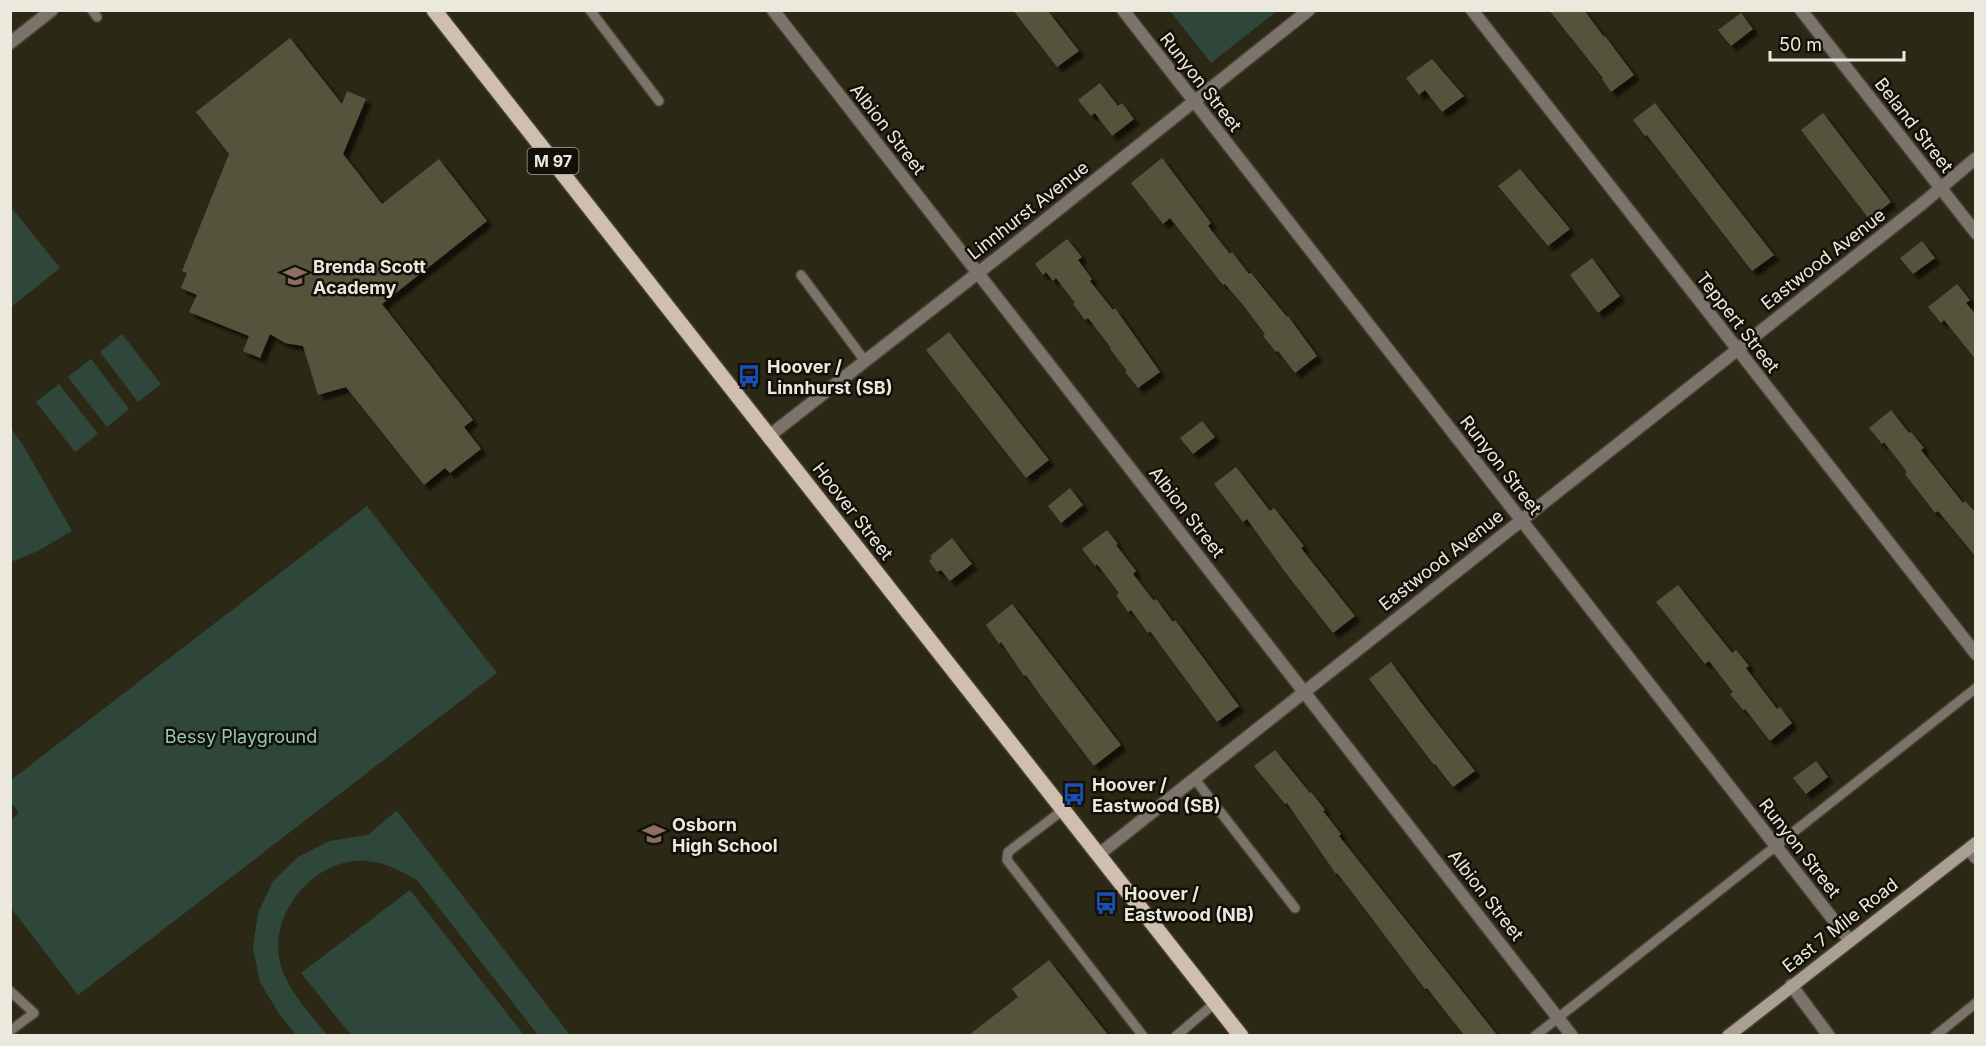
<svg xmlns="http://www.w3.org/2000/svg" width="1986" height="1046" font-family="Inter,sans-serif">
  <defs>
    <filter id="shadow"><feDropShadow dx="5.5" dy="5.5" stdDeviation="1.5" flood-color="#0009"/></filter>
  </defs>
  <rect width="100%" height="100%" fill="#2b2815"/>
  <!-- green -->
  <g fill="#2f473b">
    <path d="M 1170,11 L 1277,11 L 1211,63 Z"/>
    <path d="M 10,206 L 60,268 L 11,307 L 10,307 Z"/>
    <path d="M 122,334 L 161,384 L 138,402 L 100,352 Z"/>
    <path d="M 91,359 L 129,409 L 107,427 L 68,377 Z"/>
    <path d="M 59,384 L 98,434 L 75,452 L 36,402 Z"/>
    <path d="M 11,428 L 24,447 L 72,531 L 38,551 L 11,562 Z"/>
    <path d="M 367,506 L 497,673 L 78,995 L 11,908 L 11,820 L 19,813 L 11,802 L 11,780 Z"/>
    <path d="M 396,811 L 397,811 L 570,1035 L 538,1035 L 418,881 C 401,871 387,863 367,861 C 318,856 271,909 279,958 C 285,988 308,1011 327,1035 L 296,1035 L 278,1012 L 260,982 L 253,948 L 258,913 L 273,881 L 298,857 L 329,841 L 368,835 Z"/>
    <path d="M 410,890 L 524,1035 L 351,1035 L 301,973 Z"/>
  </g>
  <!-- building -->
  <g fill="#57533e" filter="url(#shadow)">
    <path d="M 1013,10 L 1048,11 L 1079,51 L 1057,67 Z"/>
    <path d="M 1549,10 L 1584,10 L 1604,37 L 1605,36 L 1634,75 L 1611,92 L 1602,79 L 1603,78 Z"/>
    <path d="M 1741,13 L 1753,29 L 1731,46 L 1718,30 Z"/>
    <path d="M 290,38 L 342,104 L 347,91 L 366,99 L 343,154 L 382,204 L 439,159 L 487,221 L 382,304 L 473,420 L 464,427 L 481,449 L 450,473 L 445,468 L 424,485 L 346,387 L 318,395 L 303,346 L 285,343 L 270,334 L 260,358 L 243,351 L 249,336 L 189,312 L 197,295 L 181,288 L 187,273 L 182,271 L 229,154 L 196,112 Z"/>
    <path d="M 1432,59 L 1464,96 L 1442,112 L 1425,90 L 1419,95 L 1406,78 Z"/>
    <path d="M 1100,83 L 1118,106 L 1122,103 L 1134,119 L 1112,136 L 1095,113 L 1091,116 L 1078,100 Z"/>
    <path d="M 1655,103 L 1774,255 L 1752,271 L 1647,135 L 1645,136 L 1633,120 Z"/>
    <path d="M 1823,113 L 1891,202 L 1869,219 L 1801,130 Z"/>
    <path d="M 1162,158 L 1211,223 L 1208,226 L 1230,254 L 1232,252 L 1249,274 L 1251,273 L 1287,317 L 1288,316 L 1317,356 L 1295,373 L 1278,351 L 1276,352 L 1263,336 L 1265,334 L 1243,305 L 1225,284 L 1223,285 L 1170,218 L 1163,224 L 1131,183 Z"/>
    <path d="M 1520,169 L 1570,229 L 1548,246 L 1498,186 Z"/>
    <path d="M 1067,239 L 1082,257 L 1078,260 L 1092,279 L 1090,281 L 1113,310 L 1115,308 L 1160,372 L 1138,388 L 1125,372 L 1127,371 L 1110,349 L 1111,348 L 1088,318 L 1085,320 L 1073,304 L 1075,303 L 1056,278 L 1053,281 L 1046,272 L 1043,275 L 1035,264 Z"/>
    <path d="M 1922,241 L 1935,258 L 1913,274 L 1900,258 Z"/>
    <path d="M 1592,258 L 1620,296 L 1598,313 L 1570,275 Z"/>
    <path d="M 1957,284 L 1970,300 L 1966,303 L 1976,315 L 1976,360 L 1944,320 L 1941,323 L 1928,307 Z"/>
    <path d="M 949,332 L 1049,460 L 1026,478 L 926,350 Z"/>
    <path d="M 1891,410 L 1909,433 L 1911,432 L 1924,448 L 1921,450 L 1963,503 L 1965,501 L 1976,513 L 1976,557 L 1938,511 L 1935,513 L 1905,474 L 1907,472 L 1884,442 L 1882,444 L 1869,428 Z"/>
    <path d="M 1202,421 L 1215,437 L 1193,454 L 1180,438 Z"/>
    <path d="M 1236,467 L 1270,511 L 1274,508 L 1304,546 L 1301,548 L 1355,616 L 1333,633 L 1285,572 L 1247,519 L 1243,522 L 1214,484 Z"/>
    <path d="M 1070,488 L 1083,505 L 1061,523 L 1048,506 Z"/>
    <path d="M 1107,530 L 1118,544 L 1116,545 L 1136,571 L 1133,574 L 1154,601 L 1156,599 L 1173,622 L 1175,620 L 1239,706 L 1217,722 L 1150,631 L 1148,633 L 1131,610 L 1128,612 L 1116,595 L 1119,593 L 1097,564 L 1095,566 L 1082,549 Z"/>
    <path d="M 952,538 L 972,564 L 950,581 L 941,570 L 937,572 L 929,561 L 932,558 L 930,556 Z"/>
    <path d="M 1678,585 L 1732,653 L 1736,650 L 1749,666 L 1746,668 L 1777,709 L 1780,707 L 1792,723 L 1770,741 L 1745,709 L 1743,710 L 1730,694 L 1733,692 L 1709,661 L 1705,664 L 1656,602 Z"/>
    <path d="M 1012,604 L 1121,745 L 1094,766 L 1040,695 L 1026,675 L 1024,676 L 1001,642 L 999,644 L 986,625 Z"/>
    <path d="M 1391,662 L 1426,709 L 1475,771 L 1453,787 L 1435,764 L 1434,765 L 1369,679 Z"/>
    <path d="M 1275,750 L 1310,793 L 1311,792 L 1325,810 L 1323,811 L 1341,834 L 1339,836 L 1497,1035 L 1464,1035 L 1427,988 L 1425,989 L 1355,896 L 1337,873 L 1336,874 L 1287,803 L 1285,804 L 1254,766 Z"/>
    <path d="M 1816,761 L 1828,777 L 1806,794 L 1793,778 Z"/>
    <path d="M 1049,960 L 1108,1035 L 969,1035 L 1018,997 L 1012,989 Z"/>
  </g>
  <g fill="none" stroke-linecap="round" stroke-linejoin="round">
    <!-- lane casing -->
    <g stroke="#464331" stroke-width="12">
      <g id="lane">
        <path d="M 92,10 L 97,17"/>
        <path d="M 590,10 L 659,101"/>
        <path d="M 801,275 L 865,361"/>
        <path d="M 1194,778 L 1295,908"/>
        <path d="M 1063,810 L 1008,852 L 1007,860 L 1143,1036"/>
        <path d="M 10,991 L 34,1013 L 10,1031"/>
        <path d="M 1176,1036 L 1215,1003"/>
        <path d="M 1535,1036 L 1976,688"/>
        <path d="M 1935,1036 L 1976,1003"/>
      </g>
    </g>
    <!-- street casing -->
    <g stroke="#464331" stroke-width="15">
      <g id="street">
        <path d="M 773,10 L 1572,1036"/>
        <path d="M 1123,10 L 1850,941"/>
        <path d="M 1472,10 L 1976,654"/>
        <path d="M 1801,10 L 1976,233"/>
        <path d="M 10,43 L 52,10"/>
        <path d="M 769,436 L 1006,251 L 1309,10"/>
        <path d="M 1969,849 L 1976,858"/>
        <path d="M 1098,855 L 1923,203 L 1976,158"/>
        <path d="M 1791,985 L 1829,1036"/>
      </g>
    </g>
    <!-- secondary casing -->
    <g stroke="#464331" stroke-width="15">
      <path id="secondary" d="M 1728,1036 L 1976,843"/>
    </g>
    <!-- primary casing -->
    <g stroke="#464331" stroke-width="18">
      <path id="primary" d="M 434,10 L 1241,1036"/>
    </g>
    <!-- lane -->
    <use href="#lane" stroke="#7b736c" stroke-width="9"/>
    <!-- street -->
    <use href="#street" stroke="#7b736c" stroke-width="12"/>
    <!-- secondary -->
    <use href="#secondary" stroke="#ab9e93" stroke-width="12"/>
    <!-- primary -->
    <use href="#primary" stroke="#d0bfb1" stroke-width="15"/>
  </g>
  <!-- icons -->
  <defs>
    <g id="school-bare" transform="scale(1.8)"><path d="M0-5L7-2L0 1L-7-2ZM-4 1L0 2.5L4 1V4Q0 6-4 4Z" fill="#8d6e63" stroke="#121008" stroke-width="2.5" paint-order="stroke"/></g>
    <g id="bus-bare" transform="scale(1.8)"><path d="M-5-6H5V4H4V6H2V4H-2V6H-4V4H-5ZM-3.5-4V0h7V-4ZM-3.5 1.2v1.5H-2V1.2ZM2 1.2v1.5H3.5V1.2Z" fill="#1a4fb4" stroke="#121008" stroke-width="2.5" paint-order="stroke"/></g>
  </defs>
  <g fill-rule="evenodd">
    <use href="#school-bare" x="295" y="276"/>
    <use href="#bus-bare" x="749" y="376"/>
    <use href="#bus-bare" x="1074" y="794"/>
    <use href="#school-bare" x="654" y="834"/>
    <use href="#bus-bare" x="1106" y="903"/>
  </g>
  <g text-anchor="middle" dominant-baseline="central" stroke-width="5" stroke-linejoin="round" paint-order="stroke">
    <!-- shield labels -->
    <rect fill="#121008" stroke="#aaa89d" stroke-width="1.5" x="527.5" y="148" width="51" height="26" rx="4.5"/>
    <g font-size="16" font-weight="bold" fill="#ebe9dd">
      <text x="553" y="161">M 97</text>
    </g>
    <!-- street labels -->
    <g font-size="18" fill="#ebe9dd" stroke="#121008">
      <text transform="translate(1201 82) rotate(52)">Runyon Street</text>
      <text transform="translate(1914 125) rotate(52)">Beland Street</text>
      <text transform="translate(888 129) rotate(52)">Albion Street</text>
      <text transform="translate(1028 210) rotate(-38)">Linnhurst Avenue</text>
      <text transform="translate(1823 259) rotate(-38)">Eastwood Avenue</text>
      <text transform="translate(1738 322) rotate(52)">Teppert Street</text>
      <text transform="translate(1501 465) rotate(52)">Runyon Street</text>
      <text transform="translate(853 511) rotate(52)">Hoover Street</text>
      <text transform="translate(1187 512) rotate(52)">Albion Street</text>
      <text transform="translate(1441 560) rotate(-38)">Eastwood Avenue</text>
      <text transform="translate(1800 848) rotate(52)">Runyon Street</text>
      <text transform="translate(1486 895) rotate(52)">Albion Street</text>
      <text transform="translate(1840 925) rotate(-38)">East 7 Mile Road</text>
    </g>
    <!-- poi labels -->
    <g font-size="18" font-weight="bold" fill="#ebe9dd" stroke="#121008" text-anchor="start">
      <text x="313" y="266">Brenda Scott<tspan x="313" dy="21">Academy</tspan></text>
      <text x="767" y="366">Hoover /<tspan x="767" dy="21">Linnhurst (SB)</tspan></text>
      <text x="1092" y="784">Hoover /<tspan x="1092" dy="21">Eastwood (SB)</tspan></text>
      <text x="672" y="824">Osborn<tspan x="672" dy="21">High School</tspan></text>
      <text x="1124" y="893">Hoover /<tspan x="1124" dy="21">Eastwood (NB)</tspan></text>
    </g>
    <!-- park labels -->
    <g font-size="18" fill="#94cdb1" stroke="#121008">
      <text x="241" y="736">Bessy Playground</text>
    </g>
  </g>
  <!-- border -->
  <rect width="1986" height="1046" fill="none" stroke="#ebe9dd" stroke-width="24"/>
  <!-- scale -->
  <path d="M1770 51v9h134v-9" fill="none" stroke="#ebe9dd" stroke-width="3"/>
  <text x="1779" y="51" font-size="18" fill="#ebe9dd" stroke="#121008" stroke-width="4.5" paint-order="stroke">50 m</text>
</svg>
